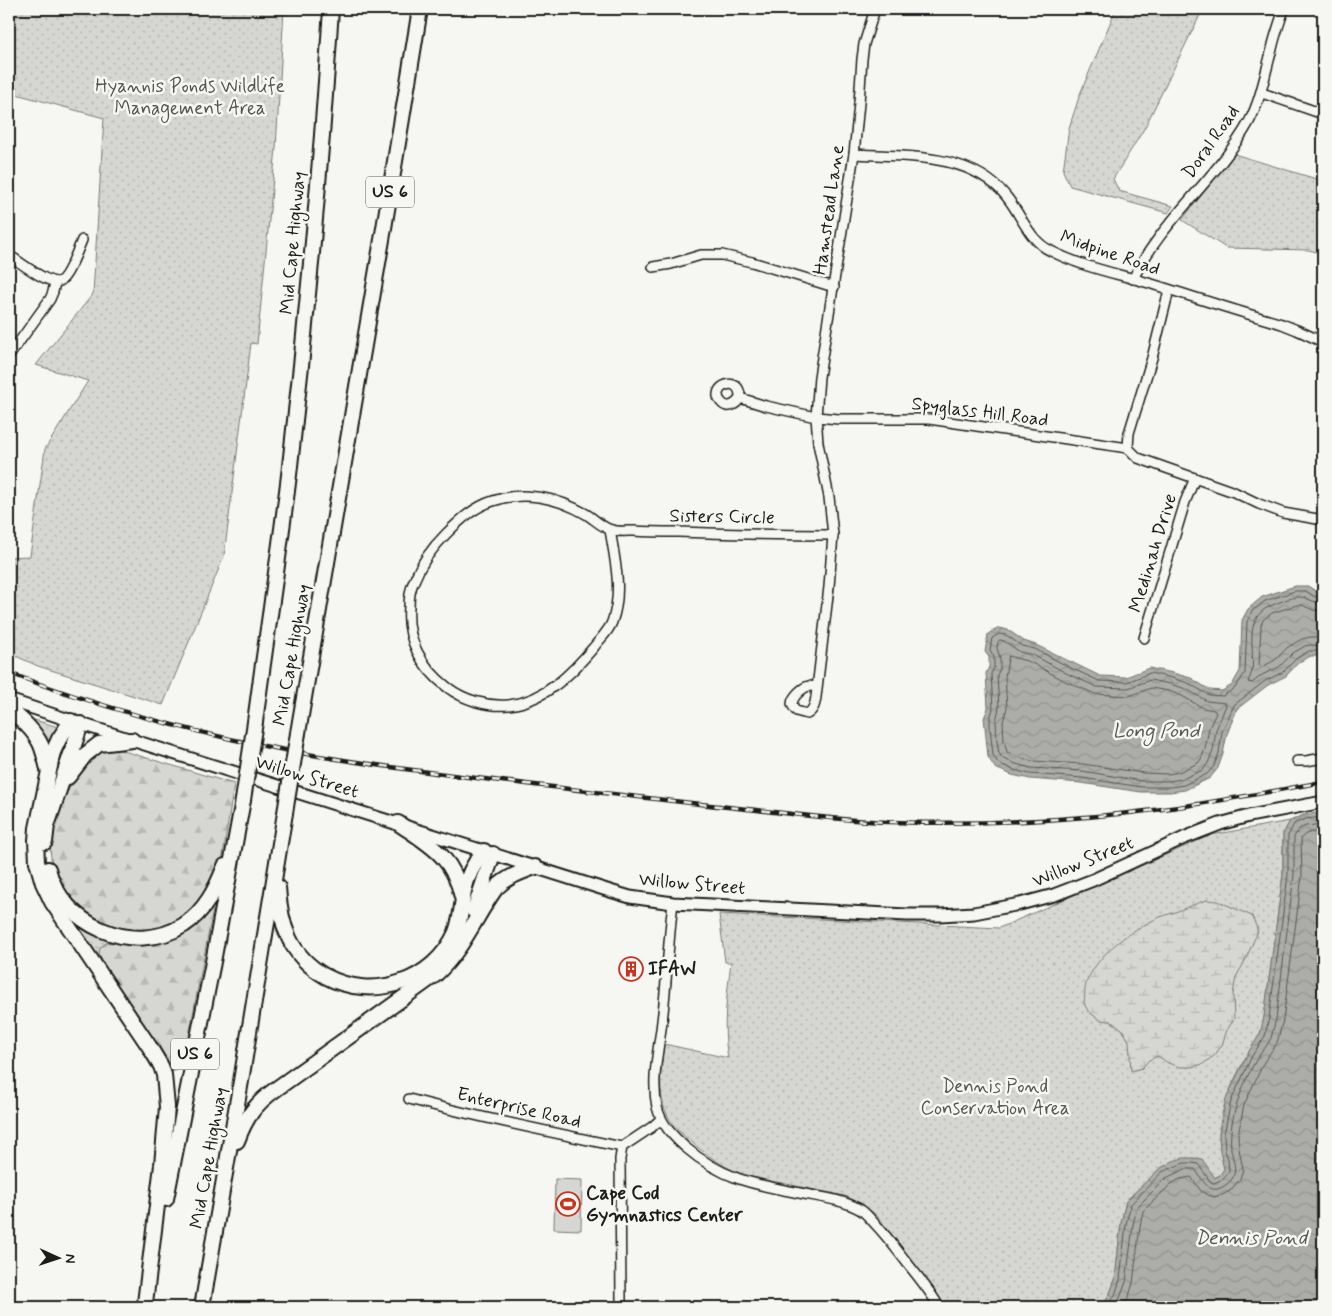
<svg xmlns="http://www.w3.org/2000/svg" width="1332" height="1316" font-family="Mynerve,sans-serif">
  <defs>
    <pattern id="grass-dots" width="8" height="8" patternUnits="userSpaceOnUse" patternTransform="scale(1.25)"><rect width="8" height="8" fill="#d6d6d2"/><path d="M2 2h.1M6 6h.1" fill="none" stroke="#b7b7b4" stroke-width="1.8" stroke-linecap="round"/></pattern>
    <pattern id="forest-firs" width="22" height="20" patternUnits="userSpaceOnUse" patternTransform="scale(1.25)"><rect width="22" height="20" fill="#d6d6d2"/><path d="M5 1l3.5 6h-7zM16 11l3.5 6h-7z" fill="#b7b7b4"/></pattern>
    <pattern id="wetland-marsh" width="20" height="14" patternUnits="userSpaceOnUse" patternTransform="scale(1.25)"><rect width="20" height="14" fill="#d6d6d2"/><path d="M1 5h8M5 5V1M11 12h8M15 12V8" fill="none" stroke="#b7b7b4"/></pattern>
    <pattern id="water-waves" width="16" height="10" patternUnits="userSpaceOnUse" patternTransform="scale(1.25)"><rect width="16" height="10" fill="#acaca9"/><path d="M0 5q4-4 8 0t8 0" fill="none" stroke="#939391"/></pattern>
  </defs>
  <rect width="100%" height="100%" fill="#f6f6f2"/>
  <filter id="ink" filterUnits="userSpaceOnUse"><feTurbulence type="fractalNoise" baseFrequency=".02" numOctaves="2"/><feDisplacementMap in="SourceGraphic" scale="10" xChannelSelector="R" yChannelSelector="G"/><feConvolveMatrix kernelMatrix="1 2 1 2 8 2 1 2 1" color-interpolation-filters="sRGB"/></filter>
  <g filter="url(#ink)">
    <!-- grass -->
    <g fill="url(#grass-dots)" stroke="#797977">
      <path d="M 9,9 L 284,9 L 276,148 L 257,344 L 251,343 L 224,556 L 163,705 L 38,666 L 9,653 L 9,557 L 30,556 L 45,449 L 88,381 L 36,365 L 93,294 L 104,118 L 9,92 Z"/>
      <path d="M 1116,9 L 1203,9 L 1144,129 L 1113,179 L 1119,191 L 1173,206 L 1168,213 L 1070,186 L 1063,171 L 1069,128 L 1080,94 Z"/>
      <path d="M 1234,154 L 1323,181 L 1323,254 L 1309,250 L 1226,248 L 1182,220 Z"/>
      <path d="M 28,718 L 58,727 L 59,728 L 49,749 Z"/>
      <path d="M 68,733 L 70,733 L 72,736 L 42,826 C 37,866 51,906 86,927 C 98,935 112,939 126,942 C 92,941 97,951 109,976 L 108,976 L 51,893 C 45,880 41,866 40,852 C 38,823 49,787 55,758 C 57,748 61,741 68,733 Z"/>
      <path d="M 1290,821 L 1283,834 L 1283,874 L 1264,1017 C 1263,1023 1262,1030 1259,1036 C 1256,1042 1250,1048 1247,1055 C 1234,1079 1220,1107 1219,1135 C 1219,1147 1223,1157 1224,1169 L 1220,1175 L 1214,1178 L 1149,1179 L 1126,1201 L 1121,1223 L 1115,1280 L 1110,1293 L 1102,1307 L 944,1307 L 933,1289 L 878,1217 L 862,1204 L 845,1196 L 747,1176 C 728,1170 713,1159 697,1147 C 691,1141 683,1136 677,1129 C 655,1106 660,1072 664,1044 L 728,1058 C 722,1026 727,995 731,962 L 725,962 L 719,914 L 999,928 L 1211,835 Z"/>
    </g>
    <!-- forest -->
    <g fill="url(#forest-firs)" stroke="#797977">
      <path d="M 117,749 L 234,784 L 222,862 L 207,894 L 185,917 L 162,929 L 137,932 L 105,927 L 71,903 L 52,867 L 49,838 L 58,810 L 80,768 L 98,751 Z"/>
      <path d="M 210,909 L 213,910 L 210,925 L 184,1062 L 179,1070 L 170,1072 L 109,976 L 99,954 L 100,948 L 106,943 L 126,942 Z"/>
    </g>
    <!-- wetland -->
    <path fill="url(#wetland-marsh)" stroke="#797977" d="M 1207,900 L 1218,901 L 1252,916 L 1258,931 L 1244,963 L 1236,977 L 1233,994 L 1234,1019 L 1227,1030 L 1222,1045 L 1215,1055 L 1203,1064 L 1192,1067 L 1180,1067 L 1168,1063 L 1158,1056 L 1149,1060 L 1142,1068 L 1131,1071 L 1129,1041 L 1122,1029 L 1110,1021 L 1100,1020 L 1089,1012 L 1084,1004 C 1085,997 1084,988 1087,981 C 1100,951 1131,930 1160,917 C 1166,915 1173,913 1178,911 C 1188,907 1197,903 1207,900 Z"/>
    <!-- garden -->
    <path fill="#d6d6d2" stroke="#797977" d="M 555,1179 L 582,1180 L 581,1230 L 554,1229 Z"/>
    <!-- water -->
    <g fill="url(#water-waves)" stroke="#727271">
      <path d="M 1295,586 L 1308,586 L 1317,592 L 1323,592 L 1323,656 L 1311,656 L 1299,662 L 1286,676 L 1268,685 L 1237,709 L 1227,734 L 1223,754 L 1218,768 L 1210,778 L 1185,790 L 1170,792 L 1141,792 L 1081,783 L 1030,779 L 1012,775 L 995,768 L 988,757 L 985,727 L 984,718 L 988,708 L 986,673 L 989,667 L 989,657 L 985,652 L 988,634 L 993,631 L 1000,628 L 1008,630 L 1024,641 L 1036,645 L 1100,676 L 1126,677 L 1149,668 L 1173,673 L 1191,678 L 1210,690 L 1222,691 L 1232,685 L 1240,671 L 1242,620 L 1248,609 L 1262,597 Z"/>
      <path d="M 1323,812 L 1323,1307 L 1102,1307 L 1110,1293 L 1115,1280 L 1121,1223 L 1126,1201 L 1159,1169 L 1173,1161 L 1183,1158 L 1194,1158 L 1202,1159 L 1215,1178 L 1220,1175 L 1224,1169 L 1220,1152 L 1219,1134 L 1226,1099 L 1248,1053 L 1260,1034 L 1264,1017 L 1283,874 L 1283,834 L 1290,821 L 1303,815 Z"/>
    </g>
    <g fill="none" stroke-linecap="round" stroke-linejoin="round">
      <!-- shore -->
      <g stroke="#565654" stroke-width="1">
        <path d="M 1323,597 L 1315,597 L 1306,591 L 1295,591 L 1265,601 L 1252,611 L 1247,622 L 1245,673 L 1235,688 L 1223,696 L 1209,695 L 1188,683 L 1172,678 L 1150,673 L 1127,682 L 1099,681 L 1071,668 L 1035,649 L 1022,646 L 1006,635 L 999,634 L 992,638 L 990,650 L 994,657 L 994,668 L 991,674 L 993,708 L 990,719 L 990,727 L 993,755 L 998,763 L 1014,770 L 1030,774 L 1082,778 L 1142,787 L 1170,787 L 1184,785 L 1207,774 L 1214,766 L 1219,753 L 1222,732 L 1234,705 L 1265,681 L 1283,672 L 1297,658 L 1309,651 L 1323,651"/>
        <path d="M 1323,603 C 1311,603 1307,596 1297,597 C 1290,598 1282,601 1275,604 C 1242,616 1255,644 1252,671 C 1251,675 1249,679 1248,682 L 1252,683 L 1262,675 L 1279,667 L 1293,653 L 1305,646 L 1310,645 L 1323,645"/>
        <path d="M 1323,611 L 1313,610 L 1302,605 L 1297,605 L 1272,613 L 1263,620 L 1261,625 L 1259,665 L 1262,667 L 1275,660 L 1288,647 L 1302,639 L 1310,637 L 1323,637"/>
        <path d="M 1000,640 L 1004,641 L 1020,652 L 1033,655 L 1068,674 L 1097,687 L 1128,688 L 1150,680 L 1170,684 L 1186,689 L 1207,701 L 1225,703 L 1226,705 L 1216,730 L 1213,751 L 1208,763 L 1203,770 L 1182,779 L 1169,781 L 1142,781 L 1082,771 L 1031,768 L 1016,764 L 1002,758 L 999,753 L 997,742 L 996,721 L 999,708 L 997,675 L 1000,669 L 1000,658 L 997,648 L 998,642 Z"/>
        <path d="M 1009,656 L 1030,662 L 1065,681 L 1095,694 L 1129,696 L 1151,688 L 1169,691 L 1182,696 L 1203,708 L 1214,710 L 1216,713 L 1209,728 L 1205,749 L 1201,759 L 1198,763 L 1179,772 L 1168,774 L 1143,773 L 1083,764 L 1032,761 L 1018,757 L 1007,752 L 1004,741 L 1003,722 L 1007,708 L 1005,677 Z"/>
        <path d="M 1107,1307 L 1115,1295 L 1120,1280 L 1126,1224 L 1131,1204 L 1162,1172 L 1184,1163 L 1193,1163 L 1198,1164 L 1210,1181 L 1214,1183 L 1223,1179 L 1229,1171 L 1228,1159 L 1225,1151 L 1224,1134 L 1231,1101 L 1252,1056 L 1265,1036 L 1269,1018 L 1288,875 L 1288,836 L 1294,824 L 1305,819 L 1323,817"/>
        <path d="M 1114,1307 L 1120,1298 L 1126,1282 L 1133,1225 L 1137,1207 L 1166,1178 L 1185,1169 L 1195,1169 C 1204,1181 1209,1198 1227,1184 C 1240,1174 1233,1162 1231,1149 C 1230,1138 1231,1128 1233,1118 C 1238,1097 1247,1075 1258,1057 C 1262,1051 1268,1045 1271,1038 C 1273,1032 1274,1025 1276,1019 L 1294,875 L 1294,837 L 1299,829 L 1306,826 L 1323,824"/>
        <path d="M 1123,1307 L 1128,1299 L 1133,1283 L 1140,1226 L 1143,1211 L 1171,1184 L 1180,1179 L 1191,1177 L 1201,1191 L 1208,1195 L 1214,1197 L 1222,1195 L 1230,1191 L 1240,1179 L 1243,1169 L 1239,1149 L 1238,1135 L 1244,1105 L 1264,1062 L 1277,1043 L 1283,1020 L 1302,876 L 1301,839 C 1305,831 1315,832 1323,831"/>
      </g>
      <!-- minor casing -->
      <g stroke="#1c1c1c" stroke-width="12">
        <g id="minor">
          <path d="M 1262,93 L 1323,114"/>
          <path d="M 854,154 C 905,157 970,152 1006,196 C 1021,214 1029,241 1051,251 C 1084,268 1120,274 1155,285 C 1197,298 1240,312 1282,324 L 1297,330 L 1323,342"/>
          <path d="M 9,255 C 18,261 50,286 60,281 C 68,277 78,249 82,240"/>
          <path d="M 653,267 L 671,264 L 701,255 L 722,255 L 752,262 L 834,287"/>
          <path d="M 1133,279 C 1162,220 1217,179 1249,122 C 1261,99 1265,74 1272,49 C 1275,35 1280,22 1284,9"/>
          <path d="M 1169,290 L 1152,358 L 1129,433 L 1128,448 L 1138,458 L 1234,492 L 1259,504 L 1283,513 L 1323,520"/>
          <path d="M 9,356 L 50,299 L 53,292 L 55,282"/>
          <path d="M 740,398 C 741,373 708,387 721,402 C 727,410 736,405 740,398 L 766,406 L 816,417 L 839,419 L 929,419 L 1128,448"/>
          <path d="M 610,530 C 615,560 623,592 612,622 C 609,631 600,639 594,647 C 572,673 545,701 509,705 C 487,707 464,700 447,687 C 421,667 406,639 409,607 C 409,598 410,589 414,581 C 421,563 433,547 446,534 C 460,520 474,507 493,501 C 524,490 558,498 586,514 C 593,518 604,529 612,530 C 618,532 627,531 634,531 C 648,532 663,532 678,532 C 729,534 781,535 833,535"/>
          <path d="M 1144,638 L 1185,502 L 1195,478"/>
          <path d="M 817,687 C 814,687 811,686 809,686 C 803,687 792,697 792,704 C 792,704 795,711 796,711 L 807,714 C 814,710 815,704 816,697 L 829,587 L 833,535 L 829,497 L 818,443 L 817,429 L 816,417 L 819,377 L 854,154 L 859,103 L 862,59 L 864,44 L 875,9"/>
          <path d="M 1297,761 L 1306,761 L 1323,758"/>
          <path d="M 673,903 C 668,942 667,982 662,1021 C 659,1049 651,1078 657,1107 C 661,1124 673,1136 685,1147 C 726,1182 759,1185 810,1195 C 827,1198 846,1201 861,1210 C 867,1214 872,1221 877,1226 C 888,1238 898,1251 908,1264 C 919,1278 931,1292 939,1307"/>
          <path d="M 409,1099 C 480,1118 551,1132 622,1147"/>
          <path d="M 621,1301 L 620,1159 L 622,1147 L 652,1127 L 661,1119"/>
        </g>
      </g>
      <!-- major casing -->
      <g stroke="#1c1c1c" stroke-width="15">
        <path id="major" d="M 9,700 L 81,724 L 610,891 L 630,897 L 673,903 L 907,915 L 941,915 L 974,913 L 1020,904 L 1054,895 L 1093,880 L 1184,838 L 1220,824 L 1249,816 L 1323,802"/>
      </g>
      <!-- highway casing -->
      <g stroke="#1c1c1c" stroke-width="18">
        <g id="highway">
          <path d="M 9,709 C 21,719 34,730 41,745 C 44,753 46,761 48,769"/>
          <path d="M 71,721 L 59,739 L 53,752 L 37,828 L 36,840 L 37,862 L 43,883 L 52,902 L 149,1046 L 161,1066 L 164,1075 L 167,1107 L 162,1165 L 145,1303"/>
          <path d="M 255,722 C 266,639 279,557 289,475 C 307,320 321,164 331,9"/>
          <path d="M 298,733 L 384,228 L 420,9"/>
          <path d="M 68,777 L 85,755 L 99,744 L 132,740"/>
          <path d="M 398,823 C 430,845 453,856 462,897"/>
          <path d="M 45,842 L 47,825 L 50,817 L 81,724"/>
          <path d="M 48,869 C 62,925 133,957 184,925 C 205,911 216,889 225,866"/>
          <path d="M 278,887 C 280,925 290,956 325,976 C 373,1002 434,982 456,932 C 461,919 462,905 464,891 C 467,876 474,863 484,851"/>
          <path d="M 474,911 L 493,854"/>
          <path d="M 237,1141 C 246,1117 255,1104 276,1089 L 435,975 C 462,951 475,917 496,888 C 507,877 521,872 535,867"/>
          <path d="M 166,1199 L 213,962 L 243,800"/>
          <path d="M 202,1307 L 241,1081 L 285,813"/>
        </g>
      </g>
      <!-- minor -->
      <use href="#minor" stroke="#f6f6f2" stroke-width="9"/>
      <!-- major -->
      <use href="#major" stroke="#f6f6f2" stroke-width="11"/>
      <!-- highway -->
      <use href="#highway" stroke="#f6f6f2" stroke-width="14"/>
      <!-- rail casing -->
      <g stroke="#1c1c1c" stroke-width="4.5">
        <path id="rail" d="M 9,673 C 90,703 174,728 259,745 C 353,764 450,775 544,786 C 615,794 686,803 757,810 C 802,815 846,821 891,822 C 984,825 1079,820 1171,808 C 1222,801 1273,791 1323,782"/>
      </g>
      <!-- rail -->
      <use href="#rail" stroke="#f6f6f2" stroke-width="2.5" stroke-dasharray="8" stroke-linecap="butt"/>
      <!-- highway-bridge casing -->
      <g stroke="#1c1c1c" stroke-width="18" stroke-linecap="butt">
        <g id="highway-bridge">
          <path d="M 243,800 L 255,722"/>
          <path d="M 285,813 L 298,733"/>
        </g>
      </g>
      <!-- highway-bridge -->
      <use href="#highway-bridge" stroke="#f6f6f2" stroke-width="14"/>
    </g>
  </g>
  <!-- icons -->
  <defs>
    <g id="building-ring" transform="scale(1.25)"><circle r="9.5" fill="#f6f6f2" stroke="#c8321e" stroke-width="1.5"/><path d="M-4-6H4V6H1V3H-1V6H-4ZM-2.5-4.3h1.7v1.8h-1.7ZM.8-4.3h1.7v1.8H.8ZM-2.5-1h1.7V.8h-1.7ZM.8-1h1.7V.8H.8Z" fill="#c8321e"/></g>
    <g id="stadium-ring" transform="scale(1.25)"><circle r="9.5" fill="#f6f6f2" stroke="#c8321e" stroke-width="1.5"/><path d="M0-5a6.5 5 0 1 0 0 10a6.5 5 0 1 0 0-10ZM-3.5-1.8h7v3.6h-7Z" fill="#c8321e"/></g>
  </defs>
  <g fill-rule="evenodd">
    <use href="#building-ring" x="631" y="969"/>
    <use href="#stadium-ring" x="568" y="1204"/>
  </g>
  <g text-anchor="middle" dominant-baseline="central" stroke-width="5" stroke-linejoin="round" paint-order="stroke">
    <!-- shield labels -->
    <g fill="#f6f6f2" stroke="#5d5d5c" stroke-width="1">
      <rect x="366" y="176.5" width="48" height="31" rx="4"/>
      <rect x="171" y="1038.5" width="48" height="31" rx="4"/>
    </g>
    <g font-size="18" font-weight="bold" fill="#1c1c1c">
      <text x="390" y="192">US 6</text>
      <text x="195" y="1054">US 6</text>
    </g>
    <!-- park labels -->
    <g font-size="19" fill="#545453" stroke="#f6f6f2">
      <text x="190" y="86">Hyannis Ponds Wildlife<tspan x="190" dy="22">Management Area</tspan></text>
      <text x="995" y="1086">Dennis Pond<tspan x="995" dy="22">Conservation Area</tspan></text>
    </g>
    <!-- street labels -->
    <g font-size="19" fill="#1c1c1c" stroke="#f6f6f2">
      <text transform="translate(1211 142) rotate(-55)">Doral Road</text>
      <text transform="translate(829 210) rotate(-82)">Hamstead Lane</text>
      <text transform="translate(293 243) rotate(-85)">Mid Cape Highway</text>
      <text transform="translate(1110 253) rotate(19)">Midpine Road</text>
      <text transform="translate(980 412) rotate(7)">Spyglass Hill Road</text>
      <text transform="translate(722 517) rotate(1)">Sisters Circle</text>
      <text transform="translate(1153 553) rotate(-73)">Medinah Drive</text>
      <text transform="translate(292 655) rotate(-80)">Mid Cape Highway</text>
      <text transform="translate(307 777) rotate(17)">Willow Street</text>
      <text transform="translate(1083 862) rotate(-22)">Willow Street</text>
      <text transform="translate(692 884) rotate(5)">Willow Street</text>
      <text transform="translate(519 1108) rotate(13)">Enterprise Road</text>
      <text transform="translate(209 1158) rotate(-80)">Mid Cape Highway</text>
    </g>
    <!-- poi labels -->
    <g font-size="19" font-weight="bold" fill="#1c1c1c" stroke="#f6f6f2" text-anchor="start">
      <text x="648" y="969">IFAW</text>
      <text x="586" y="1193">Cape Cod<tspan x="586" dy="22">Gymnastics Center</tspan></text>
    </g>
    <!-- water labels -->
    <g font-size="20" font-style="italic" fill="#565654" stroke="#f6f6f2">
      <text x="1156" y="731">Long Pond</text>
      <text x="1251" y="1238">Dennis Pond</text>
    </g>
  </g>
  <!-- margin -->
  <rect width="1332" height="1316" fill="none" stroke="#f6f6f2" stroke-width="30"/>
  <rect x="15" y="15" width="1302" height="1286" fill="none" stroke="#1c1c1c" stroke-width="2" filter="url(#ink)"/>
  <!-- north arrow -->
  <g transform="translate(58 1258) rotate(93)" stroke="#f6f6f2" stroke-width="4" paint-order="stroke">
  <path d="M0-4L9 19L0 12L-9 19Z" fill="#1c1c1c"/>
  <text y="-8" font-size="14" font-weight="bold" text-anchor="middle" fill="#1c1c1c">N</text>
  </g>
</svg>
